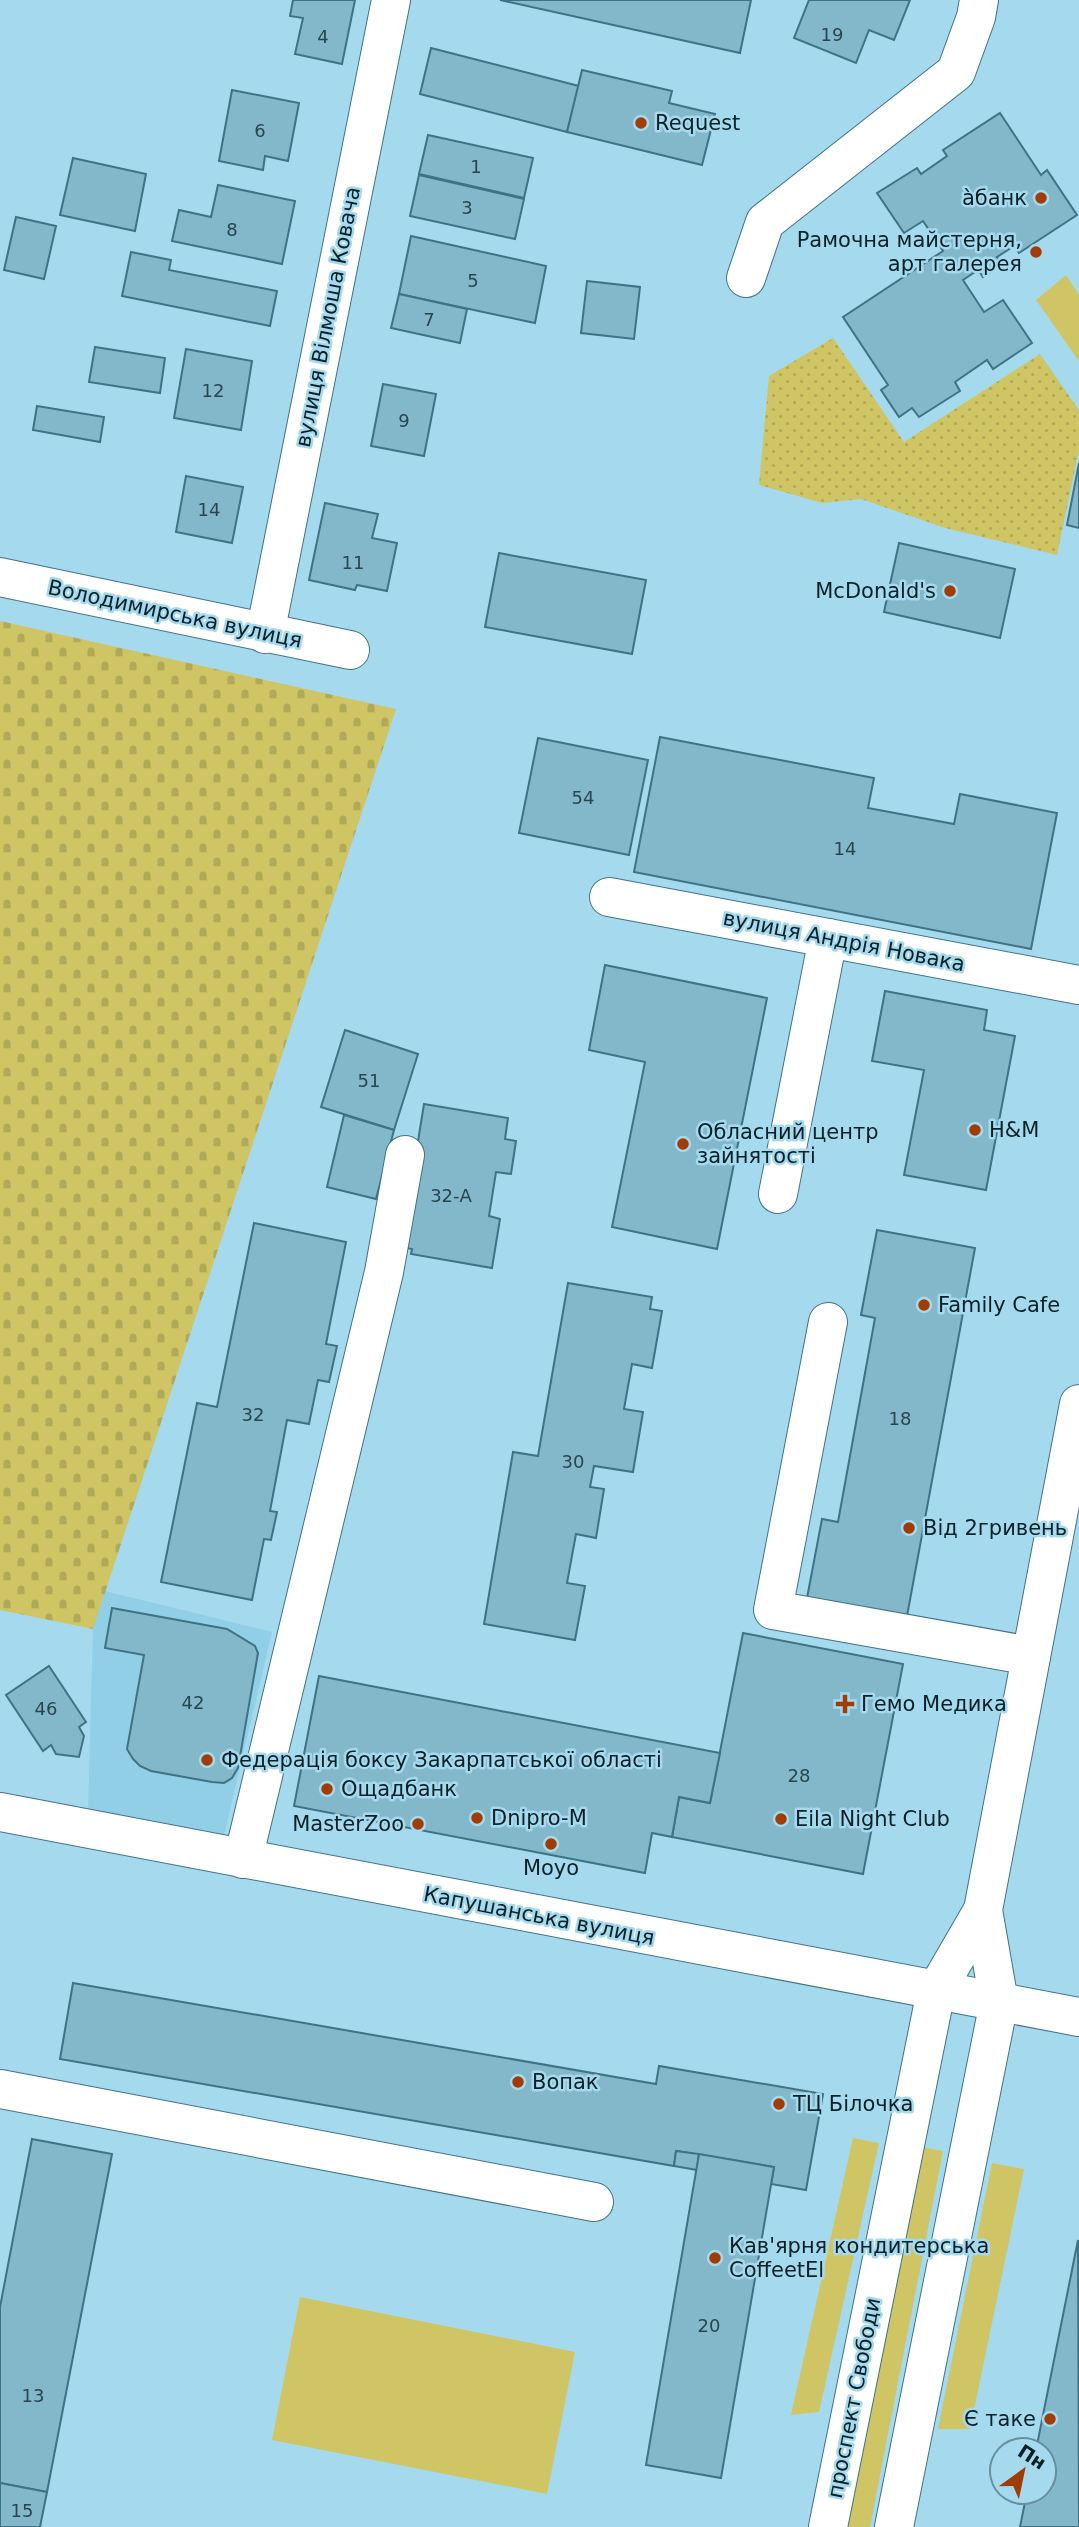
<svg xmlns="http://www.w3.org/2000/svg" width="1079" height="2527" font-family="'DejaVu Sans',sans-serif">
  <defs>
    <pattern id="cemetery-stones" width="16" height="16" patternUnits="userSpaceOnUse" patternTransform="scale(1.75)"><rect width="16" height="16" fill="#cfc565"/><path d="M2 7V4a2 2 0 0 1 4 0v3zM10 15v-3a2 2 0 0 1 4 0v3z" fill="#b0a958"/></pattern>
    <pattern id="park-dots" width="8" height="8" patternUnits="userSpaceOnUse" patternTransform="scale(1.75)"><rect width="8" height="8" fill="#cfc565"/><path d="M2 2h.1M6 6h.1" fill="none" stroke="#b0a958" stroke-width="1.8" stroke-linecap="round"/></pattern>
  </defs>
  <rect width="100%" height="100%" fill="#a5daee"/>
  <!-- built -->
  <path fill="#91cfe6" d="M 105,1591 L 272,1632 L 223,1840 L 88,1809 L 93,1629 Z"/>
  <!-- grass -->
  <g fill="#cfc565">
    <path d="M 1066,275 L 1079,295 L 1079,361 L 1036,300 Z"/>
    <path d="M 853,2138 L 879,2143 L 819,2412 L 791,2415 Z"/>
    <path d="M 922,2147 L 943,2151 L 870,2527 L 848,2527 Z"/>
    <path d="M 992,2163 L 1024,2169 L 970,2429 L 938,2429 Z"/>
    <path d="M 300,2297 L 575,2352 L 547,2494 L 272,2440 Z"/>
  </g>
  <!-- cemetery -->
  <path fill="url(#cemetery-stones)" d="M 0,621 L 396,709 L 93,1629 L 0,1610 Z"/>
  <!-- park -->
  <path fill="url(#park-dots)" d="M 833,338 L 904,442 L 1040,354 L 1079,410 L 1079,450 L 1057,555 L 945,528 L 861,499 L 822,503 L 759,485 L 769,376 Z"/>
  <!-- building -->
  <g fill="#83b8cb" stroke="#3f7284" stroke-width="2">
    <path d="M 293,0 L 355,0 L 342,64 L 295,54 L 303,18 L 290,16 Z"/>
    <path d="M 500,0 L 751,0 L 740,53 Z"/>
    <path d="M 809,0 L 910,0 L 894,40 L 869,30 L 856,63 L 794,38 Z"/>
    <path d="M 431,48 L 579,86 L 567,132 L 420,94 Z"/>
    <path d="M 582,70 L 672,91 L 669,103 L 715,114 L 702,165 L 567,132 Z"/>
    <path d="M 232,90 L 299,103 L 288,161 L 265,156 L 263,170 L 219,161 Z"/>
    <path d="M 1000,113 L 1041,175 L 1047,170 L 1077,215 L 1019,253 L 1014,246 L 997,257 L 1002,264 L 983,277 L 978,270 L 963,280 L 984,312 L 1003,300 L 1032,343 L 993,369 L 987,360 L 955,382 L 960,391 L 919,417 L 912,408 L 899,417 L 881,390 L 888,385 L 843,317 L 943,251 L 923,221 L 904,233 L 877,193 L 917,168 L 921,174 L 947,156 L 943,150 Z"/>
    <path d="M 428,135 L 533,158 L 524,198 L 419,174 Z"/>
    <path d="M 73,158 L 146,174 L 135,231 L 60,215 Z"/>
    <path d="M 419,175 L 524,199 L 515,239 L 410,216 Z"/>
    <path d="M 218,185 L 295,201 L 282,264 L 172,241 L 179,210 L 211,217 Z"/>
    <path d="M 16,217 L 56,226 L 44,279 L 4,270 Z"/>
    <path d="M 411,236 L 546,266 L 535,323 L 399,294 Z"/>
    <path d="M 131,252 L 171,260 L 169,270 L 277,291 L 270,326 L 122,296 Z"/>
    <path d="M 587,281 L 640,287 L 634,339 L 581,333 Z"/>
    <path d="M 399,294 L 467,309 L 460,343 L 391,328 Z"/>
    <path d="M 95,347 L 165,358 L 160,393 L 89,382 Z"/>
    <path d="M 186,349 L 252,361 L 241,430 L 174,418 Z"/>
    <path d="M 383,384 L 436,394 L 424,456 L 371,446 Z"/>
    <path d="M 37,406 L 104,417 L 100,442 L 33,430 Z"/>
    <path d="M 1079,463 L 1079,528 L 1067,525 Z"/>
    <path d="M 186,476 L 243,487 L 232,543 L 176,532 Z"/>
    <path d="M 325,503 L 378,514 L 372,538 L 397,543 L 387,591 L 357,585 L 355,590 L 309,580 Z"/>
    <path d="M 899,543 L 1015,569 L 1000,638 L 884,612 Z"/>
    <path d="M 499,553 L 646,580 L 632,654 L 485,627 Z"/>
    <path d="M 660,737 L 874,778 L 868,808 L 954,824 L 960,794 L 1057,813 L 1031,949 L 634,872 Z"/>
    <path d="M 538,738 L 648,760 L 629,855 L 519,833 Z"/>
    <path d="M 605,965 L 767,998 L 717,1249 L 612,1227 L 645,1062 L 589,1050 Z"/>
    <path d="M 885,991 L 987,1010 L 984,1030 L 1015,1036 L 986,1190 L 904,1175 L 924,1070 L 872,1061 Z"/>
    <path d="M 345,1030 L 418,1054 L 394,1130 L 321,1107 Z"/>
    <path d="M 424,1104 L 508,1118 L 505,1139 L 516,1141 L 511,1174 L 496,1172 L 489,1216 L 500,1219 L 492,1268 L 411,1254 L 412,1249 L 401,1247 Z"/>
    <path d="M 344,1115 L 394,1130 L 376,1199 L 327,1187 Z"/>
    <path d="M 254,1223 L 346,1242 L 326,1344 L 337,1346 L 329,1382 L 318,1380 L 309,1424 L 287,1420 L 270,1511 L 277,1512 L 271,1540 L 264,1539 L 252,1600 L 161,1582 L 197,1403 L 217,1407 Z"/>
    <path d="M 877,1230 L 975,1248 L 907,1616 L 807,1598 L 822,1519 L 838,1522 L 875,1318 L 861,1315 Z"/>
    <path d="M 568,1283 L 652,1297 L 650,1309 L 662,1311 L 652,1368 L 632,1364 L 624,1409 L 643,1412 L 633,1472 L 594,1466 L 590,1487 L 604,1489 L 596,1538 L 576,1534 L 567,1583 L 585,1586 L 575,1640 L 484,1624 L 513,1452 L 538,1456 Z"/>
    <path d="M 112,1608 L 227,1629 L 255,1646 L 258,1653 L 238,1768 L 232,1778 L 224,1783 L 212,1782 L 151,1771 L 140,1766 L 133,1759 L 127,1749 L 144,1655 L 105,1648 Z"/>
    <path d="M 743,1633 L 903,1664 L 863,1874 L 672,1837 L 679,1797 L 710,1803 Z"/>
    <path d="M 49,1666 L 86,1722 L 79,1727 L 84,1736 L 79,1757 L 56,1754 L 51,1745 L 43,1751 L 6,1695 Z"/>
    <path d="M 319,1676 L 720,1753 L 710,1803 L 679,1797 L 672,1837 L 652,1833 L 645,1873 L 294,1806 Z"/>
    <path d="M 73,1983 L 656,2084 L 659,2066 L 823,2094 L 806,2190 L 771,2184 L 774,2167 L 676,2151 L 674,2166 L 60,2059 Z"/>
    <path d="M 32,2139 L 112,2154 L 47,2492 L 0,2483 L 0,2307 Z"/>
    <path d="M 676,2151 L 699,2154 L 697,2170 L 674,2166 Z"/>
    <path d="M 699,2154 L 774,2167 L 721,2478 L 646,2465 Z"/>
    <path d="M 1078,2240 L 1079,2527 L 1020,2527 L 1027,2492 L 1044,2492 L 1044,2450 L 1036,2450 Z"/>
    <path d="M 0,2483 L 47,2492 L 40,2527 L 0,2527 Z"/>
  </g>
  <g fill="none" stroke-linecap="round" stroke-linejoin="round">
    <!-- minor casing -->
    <g stroke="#407385" stroke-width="40">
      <g id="minor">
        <path d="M 746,278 L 765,222 L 956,72 L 976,17 L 979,0"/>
        <path d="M 0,577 L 350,650"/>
        <path d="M 265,634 L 391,0"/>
        <path d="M 609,897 L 1079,985"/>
        <path d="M 778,1194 L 828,938"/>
        <path d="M 828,1322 L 773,1610 L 1031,1656"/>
        <path d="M 0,1812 L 1079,2017"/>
        <path d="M 243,1859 L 384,1272 L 405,1155"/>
        <path d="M 0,2089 L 594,2202"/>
      </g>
    </g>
    <!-- major casing -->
    <g stroke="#407385" stroke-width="40">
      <g id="major">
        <path d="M 828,2527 L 936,1991 L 983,1910"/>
        <path d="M 894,2527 L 999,2002 L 983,1910 L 1079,1404"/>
      </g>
    </g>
    <!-- minor -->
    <use href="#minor" stroke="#fff" stroke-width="38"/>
    <!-- major -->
    <use href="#major" stroke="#fff" stroke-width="38"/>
  </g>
  <!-- markers -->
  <g fill="#a13d04" stroke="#a5daee" stroke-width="2.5">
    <circle cx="641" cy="123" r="7"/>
    <circle cx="1041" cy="198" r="7"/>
    <circle cx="1036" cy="252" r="7"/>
    <circle cx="950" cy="591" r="7"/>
    <circle cx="975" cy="1130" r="7"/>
    <circle cx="683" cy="1144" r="7"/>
    <circle cx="924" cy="1305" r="7"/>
    <circle cx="909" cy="1528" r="7"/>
    <path d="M841.5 1693.5h7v7h7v7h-7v7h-7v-7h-7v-7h7z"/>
    <circle cx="207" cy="1760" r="7"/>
    <circle cx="327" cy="1789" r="7"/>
    <circle cx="477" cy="1818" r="7"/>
    <circle cx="781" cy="1819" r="7"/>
    <circle cx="418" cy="1824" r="7"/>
    <circle cx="551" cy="1844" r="7"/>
    <circle cx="518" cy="2082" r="7"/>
    <circle cx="779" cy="2104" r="7"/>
    <circle cx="715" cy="2258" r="7"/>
    <circle cx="1050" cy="2419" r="7"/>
  </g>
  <g text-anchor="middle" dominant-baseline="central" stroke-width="5" stroke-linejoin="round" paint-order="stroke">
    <!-- number labels -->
    <g font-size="18" fill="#284650">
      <text x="832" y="34">19</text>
      <text x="323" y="36">4</text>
      <text x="260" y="130">6</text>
      <text x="476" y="166">1</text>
      <text x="467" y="207">3</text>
      <text x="232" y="229">8</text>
      <text x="473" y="280">5</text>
      <text x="429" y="319">7</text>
      <text x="213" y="390">12</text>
      <text x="404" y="420">9</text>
      <text x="209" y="509">14</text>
      <text x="353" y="562">11</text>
      <text x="583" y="797">54</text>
      <text x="845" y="848">14</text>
      <text x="369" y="1080">51</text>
      <text x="451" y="1195">32-А</text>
      <text x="253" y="1414">32</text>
      <text x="900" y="1418">18</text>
      <text x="573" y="1461">30</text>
      <text x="193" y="1702">42</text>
      <text x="46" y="1708">46</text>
      <text x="799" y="1775">28</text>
      <text x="709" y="2325">20</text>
      <text x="33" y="2395">13</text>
      <text x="22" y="2510">15</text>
    </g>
    <!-- poi labels -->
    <g font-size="21" fill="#0a2027" stroke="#a5daee" text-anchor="start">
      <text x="655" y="123">Request</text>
      <text x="1027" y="198" text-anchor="end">а̀банк</text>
      <text x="1022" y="240" text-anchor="end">Рамочна майстерня,<tspan x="1022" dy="24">арт галерея</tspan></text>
      <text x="936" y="591" text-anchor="end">McDonald's</text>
      <text x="989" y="1130">H&amp;M</text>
      <text x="697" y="1132">Обласний центр<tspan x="697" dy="24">зайнятості</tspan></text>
      <text x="938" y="1305">Family Cafe</text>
      <text x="923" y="1528">Від 2гривень</text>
      <text x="861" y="1704">Гемо Медика</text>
      <text x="221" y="1760">Федерація боксу Закарпатської області</text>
      <text x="341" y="1789">Ощадбанк</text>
      <text x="491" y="1818">Dnipro-M</text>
      <text x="795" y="1819">Eila Night Club</text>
      <text x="404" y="1824" text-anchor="end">MasterZoo</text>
      <text x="551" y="1868" text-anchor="middle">Moyo</text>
      <text x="532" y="2082">Вопак</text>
      <text x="793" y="2104">ТЦ Білочка</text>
      <text x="729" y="2246">Кав'ярня кондитерська<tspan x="729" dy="24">CoffeetEl</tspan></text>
      <text x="1036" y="2419" text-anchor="end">Є таке</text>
    </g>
    <!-- street labels -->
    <g font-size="21" fill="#0a2027" stroke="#a5daee">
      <text transform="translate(328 317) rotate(-79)">вулиця Вілмоша Ковача</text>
      <text transform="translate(175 614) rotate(12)">Володимирська вулиця</text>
      <text transform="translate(844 941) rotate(11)">вулиця Андрія Новака</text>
      <text transform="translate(539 1916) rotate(11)">Капушанська вулиця</text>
      <text transform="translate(854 2398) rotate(-79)">проспект Свободи</text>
    </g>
  </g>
  <!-- north arrow -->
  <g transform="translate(1023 2471) rotate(33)"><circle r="33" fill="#a5daee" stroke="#67909e" stroke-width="2"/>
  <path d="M0-5L12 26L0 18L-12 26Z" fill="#a13d04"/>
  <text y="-10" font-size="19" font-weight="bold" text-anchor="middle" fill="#0a2027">Пн</text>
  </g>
</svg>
